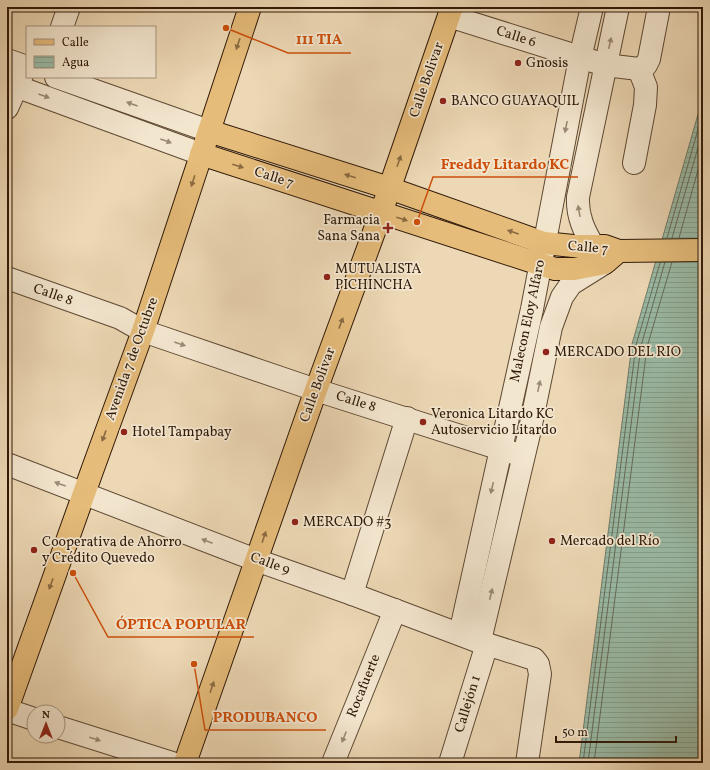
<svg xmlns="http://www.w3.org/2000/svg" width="710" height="770" font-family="Vollkorn,serif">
  <defs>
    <pattern id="water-rules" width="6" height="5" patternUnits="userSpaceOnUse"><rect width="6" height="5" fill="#9abba7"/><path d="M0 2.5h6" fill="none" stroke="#85a08e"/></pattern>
  </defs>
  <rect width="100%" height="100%" fill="#edd8b5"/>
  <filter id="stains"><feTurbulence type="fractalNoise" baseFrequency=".005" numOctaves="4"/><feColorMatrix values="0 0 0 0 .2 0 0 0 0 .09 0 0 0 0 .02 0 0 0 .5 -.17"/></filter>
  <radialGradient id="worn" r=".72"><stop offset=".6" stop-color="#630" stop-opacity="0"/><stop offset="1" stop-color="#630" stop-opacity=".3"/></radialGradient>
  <!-- water -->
  <path fill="url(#water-rules)" stroke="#6f7a67" d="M 703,97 L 703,763 L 579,763 L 632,344 Z"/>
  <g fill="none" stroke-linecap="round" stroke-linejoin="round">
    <!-- shore -->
    <g stroke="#646a58" stroke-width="1">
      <path d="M 667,238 L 703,112"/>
      <path d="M 672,238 L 703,130"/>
      <path d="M 679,238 L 703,152"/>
      <path d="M 583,763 L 636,345 L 660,263"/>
      <path d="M 588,763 L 641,346 L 665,262"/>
      <path d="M 594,763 L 647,347 L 672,262"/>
    </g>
    <!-- minor casing -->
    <g stroke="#5e4933" stroke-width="24">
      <g id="minor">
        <path d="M 449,16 L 605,65 L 639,69 L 646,65 L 649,59 L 659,7"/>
        <path d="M 62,27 L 69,7"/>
        <path d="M 7,60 L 27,67"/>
        <path d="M 56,77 L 209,131"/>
        <path d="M 7,83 L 201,154"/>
        <path d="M 7,108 L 26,66"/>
        <path d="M 634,163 L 645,105 L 646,87 L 639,69"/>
        <path d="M 594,247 C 584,231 577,216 578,197 L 618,7"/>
        <path d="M 7,278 L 120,318 L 143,331 L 316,390 L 523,456"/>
        <path d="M 7,464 L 256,560 L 352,594 L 477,641 L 534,659 L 538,664 L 540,674 L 527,763"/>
        <path d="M 352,594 L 407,418"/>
        <path d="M 460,634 L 532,309 L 580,58 L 592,7"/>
        <path d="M 477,641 L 482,632 L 529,434 L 551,327 L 562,297 L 571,284 L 603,264"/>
        <path d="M 7,710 L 34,719"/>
        <path d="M 58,727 L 172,763"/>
        <path d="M 333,763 L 395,610"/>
        <path d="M 450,763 L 487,644"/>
      </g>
    </g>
    <!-- major casing -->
    <g stroke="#2f1908" stroke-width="24">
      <g id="major">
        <path d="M 209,131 L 389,188 L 544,243 L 573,246 L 605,246 L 619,251 L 703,250"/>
        <path d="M 201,154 L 555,269 L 574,269 L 605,263 L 619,251"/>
        <path d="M 7,709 L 92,471 L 143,331 L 250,7"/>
        <path d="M 185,763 L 316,390 L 381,213 L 452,7"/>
      </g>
    </g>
    <!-- minor -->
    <use href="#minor" stroke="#f3e6cf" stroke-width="22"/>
    <!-- major -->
    <use href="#major" stroke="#e6bc7a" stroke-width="22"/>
  </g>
  <!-- one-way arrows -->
  <defs><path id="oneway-solid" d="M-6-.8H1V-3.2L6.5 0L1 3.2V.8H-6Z"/></defs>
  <g fill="#9b8a75">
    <use href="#oneway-solid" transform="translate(610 43) rotate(-78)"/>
    <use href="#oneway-solid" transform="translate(44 96) rotate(20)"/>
    <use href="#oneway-solid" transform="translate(132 104) rotate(-160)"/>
    <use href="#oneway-solid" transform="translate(566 127) rotate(101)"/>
    <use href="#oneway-solid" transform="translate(166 141) rotate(20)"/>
    <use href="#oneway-solid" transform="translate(579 211) rotate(-100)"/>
    <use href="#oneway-solid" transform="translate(180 344) rotate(19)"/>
    <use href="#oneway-solid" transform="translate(539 386) rotate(-78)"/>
    <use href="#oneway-solid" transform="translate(60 484) rotate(-160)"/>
    <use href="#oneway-solid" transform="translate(492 488) rotate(103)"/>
    <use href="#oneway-solid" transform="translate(207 541) rotate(-159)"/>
    <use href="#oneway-solid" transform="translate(491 594) rotate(-77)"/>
    <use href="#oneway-solid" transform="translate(344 737) rotate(112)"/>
    <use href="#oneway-solid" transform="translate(95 739) rotate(18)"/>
  </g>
  <g fill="#8a6a41">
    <use href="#oneway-solid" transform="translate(238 44) rotate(109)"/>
    <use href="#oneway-solid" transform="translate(399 161) rotate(-71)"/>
    <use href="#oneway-solid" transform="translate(238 166) rotate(18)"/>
    <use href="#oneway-solid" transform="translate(350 176) rotate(-163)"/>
    <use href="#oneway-solid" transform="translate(193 181) rotate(108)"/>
    <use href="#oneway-solid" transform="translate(402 219) rotate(18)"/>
    <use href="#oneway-solid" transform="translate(513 232) rotate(-161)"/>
    <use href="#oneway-solid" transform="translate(341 323) rotate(-70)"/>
    <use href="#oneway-solid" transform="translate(104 436) rotate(110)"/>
    <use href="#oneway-solid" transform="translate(264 537) rotate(-71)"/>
    <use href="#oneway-solid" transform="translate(51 584) rotate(110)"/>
    <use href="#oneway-solid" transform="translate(212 687) rotate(-71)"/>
  </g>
  <!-- markers -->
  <g fill="#8f2418" stroke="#f3e6cf" stroke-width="1.5">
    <circle cx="518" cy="63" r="4"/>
    <circle cx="443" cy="101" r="4"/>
    <path d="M386 222h4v4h4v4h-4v4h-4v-4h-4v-4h4z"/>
    <circle cx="327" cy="277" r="4"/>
    <circle cx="546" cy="352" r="4"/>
    <circle cx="423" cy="422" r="4"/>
    <circle cx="124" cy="432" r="4"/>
    <circle cx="295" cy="522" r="4"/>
    <circle cx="552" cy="541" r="4"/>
    <circle cx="34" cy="550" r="4"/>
  </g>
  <g text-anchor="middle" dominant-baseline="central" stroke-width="3.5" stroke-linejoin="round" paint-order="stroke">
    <!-- street labels -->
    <g font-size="14" fill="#2f1908" stroke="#f3e6cf">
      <text transform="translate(516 37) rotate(18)">Calle 6</text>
      <text transform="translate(427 80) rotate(-71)">Calle Bolivar</text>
      <text transform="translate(274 178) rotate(18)">Calle 7</text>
      <text transform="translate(588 248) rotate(5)">Calle 7</text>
      <text transform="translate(53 295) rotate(19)">Calle 8</text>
      <text transform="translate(528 321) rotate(-78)">Malecon Eloy Alfaro</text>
      <text transform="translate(132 359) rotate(-70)">Avenida 7 de Octubre</text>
      <text transform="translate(318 385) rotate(-70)">Calle Bolivar</text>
      <text transform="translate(356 402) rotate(17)">Calle 8</text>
      <text transform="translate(270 564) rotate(20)">Calle 9</text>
      <text transform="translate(364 686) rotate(-68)">Rocafuerte</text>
      <text transform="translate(468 704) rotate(-73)">Callejón 1</text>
    </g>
    <!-- poi labels -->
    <g font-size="14" fill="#2f1908" stroke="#f3e6cf" text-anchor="start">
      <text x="526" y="63">Gnosis</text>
      <text x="451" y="101">BANCO GUAYAQUIL</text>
      <text x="380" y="220" text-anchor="end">Farmacia<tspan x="380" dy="16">Sana Sana</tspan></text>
      <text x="335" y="269">MUTUALISTA<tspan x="335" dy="16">PICHINCHA</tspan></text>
      <text x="554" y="352">MERCADO DEL RIO</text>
      <text x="431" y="414">Veronica Litardo KC<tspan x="431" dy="16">Autoservicio Litardo</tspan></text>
      <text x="132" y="432">Hotel Tampabay</text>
      <text x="303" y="522">MERCADO #3</text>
      <text x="560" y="541">Mercado del Río</text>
      <text x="42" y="542">Cooperativa de Ahorro<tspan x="42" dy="16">y Crédito Quevedo</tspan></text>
    </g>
  </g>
  <!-- callouts -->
  <path fill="none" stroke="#cc4f0b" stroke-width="1.5" d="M226 28L288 53H351M417 222L433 177H578M73 573L108 637H254M194 664L205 730H326"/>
  <g fill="#cc4f0b" stroke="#f3e6cf" stroke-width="1.5">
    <circle cx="226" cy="28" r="4"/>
    <circle cx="417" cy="222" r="4"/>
    <circle cx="73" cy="573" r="4"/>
    <circle cx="194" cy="664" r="4"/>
  </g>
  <g font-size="15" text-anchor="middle" font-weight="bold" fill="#cc4f0b" stroke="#f3e6cf" stroke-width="3.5" stroke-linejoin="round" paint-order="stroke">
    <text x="319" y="44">111 TIA</text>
    <text x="505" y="169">Freddy Litardo KC</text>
    <text x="181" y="629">ÓPTICA POPULAR</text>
    <text x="265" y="722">PRODUBANCO</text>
  </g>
  <!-- margin -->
  <rect width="710" height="770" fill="none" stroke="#edd8b5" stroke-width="24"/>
  <rect x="8" y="8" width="694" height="754" fill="none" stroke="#2f1908" stroke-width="2"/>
  <rect x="12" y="12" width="686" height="746" fill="none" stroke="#2f1908"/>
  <!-- legend -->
  <rect x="26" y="26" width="130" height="52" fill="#f3e6cf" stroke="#a5947f"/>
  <rect x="34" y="39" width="20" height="6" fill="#e6bc7a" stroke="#a5947f"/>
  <text x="62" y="46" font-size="12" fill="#2f1908">Calle</text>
  <rect x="34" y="56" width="20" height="12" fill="url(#water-rules)" stroke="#a5947f"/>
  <text x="62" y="66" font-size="12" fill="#2f1908">Agua</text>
  <!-- north arrow -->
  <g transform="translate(46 724)"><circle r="19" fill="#f3e6cf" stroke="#a5947f"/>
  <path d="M0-3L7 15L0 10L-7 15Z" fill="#8f2418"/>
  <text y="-6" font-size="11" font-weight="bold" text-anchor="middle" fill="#2f1908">N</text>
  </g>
  <!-- scale -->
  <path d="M556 736v6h120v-6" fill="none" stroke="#2f1908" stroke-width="2"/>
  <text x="562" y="736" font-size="12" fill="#2f1908" stroke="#f3e6cf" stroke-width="3" paint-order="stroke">50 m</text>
  <rect width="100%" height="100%" filter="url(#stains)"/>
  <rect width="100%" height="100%" fill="url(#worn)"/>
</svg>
